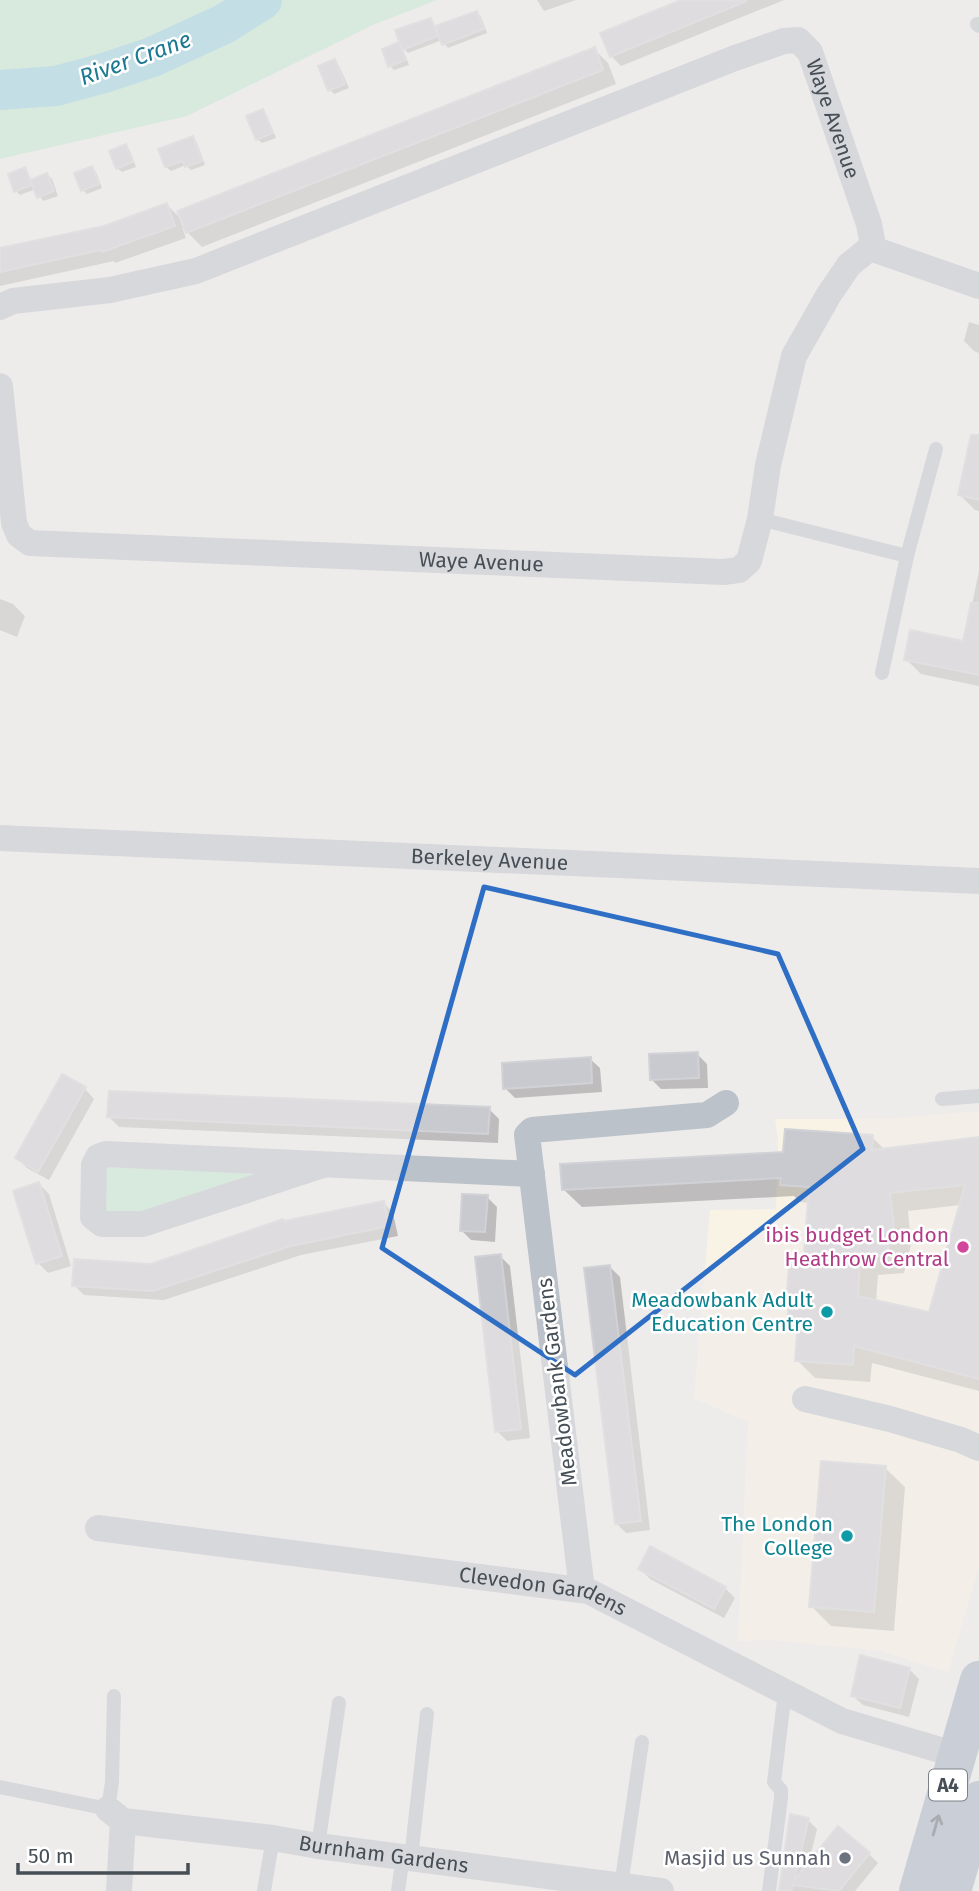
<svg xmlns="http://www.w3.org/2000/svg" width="979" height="1891" font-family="'Fira Sans',sans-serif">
  <rect width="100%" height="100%" fill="#eeebeb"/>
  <!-- commercial -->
  <path fill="#f8f3e5" d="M 979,1111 L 979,1566 L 948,1672 L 880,1651 L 772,1640 L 738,1641 L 748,1422 L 694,1398 L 710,1210 L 776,1209 L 778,1138 L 775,1119 L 884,1119 Z"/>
  <!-- green -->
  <g fill="#bde8ce">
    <path d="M 0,0 L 437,0 L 373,25 L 187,116 L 0,159 Z"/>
    <path d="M 103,1165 L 249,1171 L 250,1178 L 141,1215 L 105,1214 Z"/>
  </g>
  <!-- shadow -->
  <g fill="#0003" fill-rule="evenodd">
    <path d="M 537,0 L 576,0 L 544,11 Z"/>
    <path d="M 685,0 L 784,0 L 621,66 L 611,56 L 604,33 Z"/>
    <path d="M 477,13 L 481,17 L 487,33 L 448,48 L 442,40 L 408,53 L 404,49 L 430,20 L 436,28 Z"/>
    <path d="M 398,44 L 403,49 L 409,65 L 394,70 L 390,66 Z"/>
    <path d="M 594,49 L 608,63 L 616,84 L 202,247 L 182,227 L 186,238 L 115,263 L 114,261 L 0,286 L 0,250 L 105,228 L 167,205 L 184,222 Z"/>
    <path d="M 335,61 L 339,66 L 349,88 L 334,94 L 330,90 Z"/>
    <path d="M 263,111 L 267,116 L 276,138 L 262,143 L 257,139 Z"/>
    <path d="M 192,138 L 197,143 L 205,165 L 191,170 L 186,165 L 171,171 L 166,167 Z"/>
    <path d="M 126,146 L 130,151 L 136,167 L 122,172 L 117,168 Z"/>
    <path d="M 91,168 L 96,172 L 102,188 L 87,194 L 83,190 Z"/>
    <path d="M 24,169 L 32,181 L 47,175 L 52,179 L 58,196 L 43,201 L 36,189 L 20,195 L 16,191 Z"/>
    <path d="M 969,322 L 979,325 L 979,353 L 974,351 L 964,341 Z"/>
    <path d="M 979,472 L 979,511 L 975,510 L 960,495 Z"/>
    <path d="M 979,571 L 979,686 L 921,674 L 906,659 L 964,643 Z"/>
    <path d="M 0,599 L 13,604 L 25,616 L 17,637 L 0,630 Z"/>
    <path d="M 697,1054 L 707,1064 L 708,1088 L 661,1089 L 651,1079 Z"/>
    <path d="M 590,1059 L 600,1068 L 602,1092 L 515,1098 L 505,1088 Z"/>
    <path d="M 85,1089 L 94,1099 L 49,1180 L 27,1168 L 17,1158 Z"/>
    <path d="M 489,1109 L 499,1119 L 498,1143 L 119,1127 L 109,1117 Z"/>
    <path d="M 872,1137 L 885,1150 L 979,1139 L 979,1391 L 872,1363 L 870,1382 L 815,1378 L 797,1360 L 799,1330 L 789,1320 L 790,1304 L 788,1302 L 804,1268 L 809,1203 L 800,1202 L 794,1196 L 582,1207 L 563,1189 ZM 961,1205 L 930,1314 L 876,1302 L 878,1275 L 904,1273 L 911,1245 L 908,1211 Z"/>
    <path d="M 39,1184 L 49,1194 L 71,1266 L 48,1273 L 38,1263 L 15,1192 Z"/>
    <path d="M 487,1197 L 497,1207 L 495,1242 L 471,1240 L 461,1230 Z"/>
    <path d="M 384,1203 L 393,1213 L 398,1236 L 301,1255 L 164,1300 L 84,1295 L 74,1285 L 151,1266 L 284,1222 Z"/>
    <path d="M 500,1256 L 510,1266 L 530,1438 L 507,1441 L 497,1431 Z"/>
    <path d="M 610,1267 L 620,1277 L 650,1530 L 626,1533 L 616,1523 Z"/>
    <path d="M 885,1468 L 905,1487 L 894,1631 L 831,1626 L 811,1606 Z"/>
    <path d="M 640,1569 L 725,1588 L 735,1598 L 724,1618 L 650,1579 Z"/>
    <path d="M 909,1669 L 919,1679 L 909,1717 L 863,1705 L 853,1696 Z"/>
    <path d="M 808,1820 L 817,1829 L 808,1866 L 869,1854 L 878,1863 L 855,1891 L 780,1891 Z"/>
  </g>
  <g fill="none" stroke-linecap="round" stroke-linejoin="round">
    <!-- river -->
    <path stroke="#90cee0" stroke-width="40" d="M 0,90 L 56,86 L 104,73 L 152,57 L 224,24 L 262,0"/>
  </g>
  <!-- building -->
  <g fill="#c9cad0" stroke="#d0d2d6" stroke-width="2" fill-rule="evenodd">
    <path d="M 681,0 L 747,1 L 610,57 L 600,33 Z"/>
    <path d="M 477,11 L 484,29 L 442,45 L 435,26 Z"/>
    <path d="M 431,18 L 438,36 L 402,50 L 395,30 Z"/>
    <path d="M 399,42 L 406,60 L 388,67 L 382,49 Z"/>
    <path d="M 595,47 L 603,70 L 186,233 L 177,211 Z"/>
    <path d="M 335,59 L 345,84 L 328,91 L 318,66 Z"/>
    <path d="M 263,109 L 273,133 L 256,140 L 246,116 Z"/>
    <path d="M 193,136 L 202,161 L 185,167 L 183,161 L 165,167 L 158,149 Z"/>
    <path d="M 126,144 L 133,162 L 116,169 L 109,151 Z"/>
    <path d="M 92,166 L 99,184 L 81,191 L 74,173 Z"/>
    <path d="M 25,167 L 32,185 L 14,192 L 8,174 Z"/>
    <path d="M 47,173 L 54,191 L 37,198 L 30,180 Z"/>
    <path d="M 167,203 L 175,226 L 102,252 L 101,250 L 0,272 L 0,248 L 104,226 Z"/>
    <path d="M 971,435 L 979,435 L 979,500 L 958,495 Z"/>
    <path d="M 971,603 L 979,603 L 979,675 L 904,660 L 910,630 L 963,641 Z"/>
    <path d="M 698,1052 L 699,1078 L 650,1080 L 649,1054 Z"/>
    <path d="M 591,1057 L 592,1083 L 503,1089 L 502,1063 Z"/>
    <path d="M 62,1074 L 86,1087 L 38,1172 L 15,1158 Z"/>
    <path d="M 109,1091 L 490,1107 L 488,1134 L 107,1117 Z"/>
    <path d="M 785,1129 L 873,1135 L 872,1150 L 979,1137 L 979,1379 L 854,1346 L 853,1365 L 795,1361 L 798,1321 L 787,1320 L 789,1303 L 786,1303 L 789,1265 L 803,1266 L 809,1187 L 780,1185 L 781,1178 L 562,1190 L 560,1164 L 783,1152 ZM 965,1185 L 929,1312 L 858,1296 L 860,1258 L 886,1255 L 894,1226 L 890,1193 Z"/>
    <path d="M 39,1182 L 62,1256 L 36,1264 L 13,1191 Z"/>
    <path d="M 462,1194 L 488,1195 L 485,1232 L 460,1231 Z"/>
    <path d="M 384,1201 L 389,1226 L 291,1246 L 153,1291 L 72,1286 L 74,1259 L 151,1264 L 283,1219 L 284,1221 Z"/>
    <path d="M 501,1254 L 521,1429 L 495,1432 L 475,1257 Z"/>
    <path d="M 610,1265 L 641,1521 L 615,1524 L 584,1268 Z"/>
    <path d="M 821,1461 L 886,1466 L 874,1612 L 809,1607 Z"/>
    <path d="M 650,1546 L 726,1587 L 714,1609 L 638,1569 Z"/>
    <path d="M 860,1655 L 910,1668 L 900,1708 L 851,1696 Z"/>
    <path d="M 790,1814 L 809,1818 L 794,1880 L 838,1826 L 870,1853 L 839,1891 L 793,1885 L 791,1891 L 779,1891 Z"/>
  </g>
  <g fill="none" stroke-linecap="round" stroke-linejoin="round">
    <!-- service -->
    <g stroke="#bbc2c9" stroke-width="14">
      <path d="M 977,24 L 979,26"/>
      <path d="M 760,519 L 907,556"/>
      <path d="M 882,673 L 907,556 L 936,449"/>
      <path d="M 942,1099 L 979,1096"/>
      <path d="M 0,1787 L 108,1809 L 112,1782 L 114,1696"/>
      <path d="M 318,1846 L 339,1703"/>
      <path d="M 411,1858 L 427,1714"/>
      <path d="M 621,1886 L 642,1742"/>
      <path d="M 264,1891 L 273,1838"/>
      <path d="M 398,1891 L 403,1856"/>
      <path d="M 769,1891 L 781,1798 L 781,1790 L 774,1782 L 785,1692"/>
    </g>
    <!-- minor -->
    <g stroke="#bbc2c9" stroke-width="26">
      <path id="s1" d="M 0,307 L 13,301 L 110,290 L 196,271 L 735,58 L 784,41 L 798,40 L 810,52 L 869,224 L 872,240 L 870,248 L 979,286"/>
      <path id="s2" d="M 0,386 L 14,523 L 19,535 L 30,543 L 723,572 L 739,570 L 749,561 L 760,519 L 768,465 L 794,356 L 828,296 L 849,265 L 870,248"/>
      <path id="s3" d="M 0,838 L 979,881"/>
      <path d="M 323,1165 L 143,1224 L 102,1224 L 93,1217 L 94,1165 L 98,1157 L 106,1154 L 532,1174"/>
      <path d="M 805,1399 L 890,1419 L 961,1440 L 979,1448"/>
      <path id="s4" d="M 98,1528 L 588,1591 L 842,1721 L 957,1755"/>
      <path d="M 582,1590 L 527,1135 L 532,1130 L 707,1115 L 726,1103"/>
      <path id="s5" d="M 108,1809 L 123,1821 L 273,1838 L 318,1846 L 661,1891"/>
      <path d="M 119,1891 L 123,1821"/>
    </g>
    <!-- trunk -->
    <g stroke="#9bacbe" stroke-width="38">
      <path d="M 918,1891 L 979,1680"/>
      <path d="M 952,1891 L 979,1800"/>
    </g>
  </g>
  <!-- one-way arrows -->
  <defs><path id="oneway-shaft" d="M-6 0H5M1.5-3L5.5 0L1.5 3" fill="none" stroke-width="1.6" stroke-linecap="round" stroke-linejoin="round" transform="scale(1.75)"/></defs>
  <use stroke="#57616b" href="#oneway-shaft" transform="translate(936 1825) rotate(-74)"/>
  <!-- marked area -->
  <path d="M0 0H979V1891H0ZM 484,887 L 778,954 L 863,1149 L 575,1375 L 382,1248 Z" fill="#eeebeb" fill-opacity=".55" fill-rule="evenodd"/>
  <path fill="none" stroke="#2e6fc5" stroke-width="5" stroke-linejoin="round" d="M 484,887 L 778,954 L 863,1149 L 575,1375 L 382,1248 Z"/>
  <!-- markers -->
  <circle fill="#d1479c" stroke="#fff" stroke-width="2.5" cx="963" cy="1247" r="7"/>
  <g fill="#0f9aa8" stroke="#fff" stroke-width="2.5">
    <circle cx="827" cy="1312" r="7"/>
    <circle cx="847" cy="1536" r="7"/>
  </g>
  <circle fill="#6b7280" stroke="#fff" stroke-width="2.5" cx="845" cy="1858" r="7"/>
  <g text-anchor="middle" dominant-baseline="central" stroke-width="5" stroke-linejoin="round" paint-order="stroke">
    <!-- shield labels -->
    <rect fill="#fff" stroke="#7e8389" stroke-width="2" x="929" y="1769.5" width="38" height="31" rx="5"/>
    <g font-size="19" font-weight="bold" fill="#464e56">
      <text x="948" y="1785">A4</text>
    </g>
    <!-- street labels -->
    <g font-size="21" fill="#464e56" stroke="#fff">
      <text stroke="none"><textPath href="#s1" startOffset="933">Waye Avenue</textPath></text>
      <text stroke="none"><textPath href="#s2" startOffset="616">Waye Avenue</textPath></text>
      <text stroke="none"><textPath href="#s3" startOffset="490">Berkeley Avenue</textPath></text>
      <text transform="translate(557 1382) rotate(-97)">Meadowbank Gardens</text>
      <text stroke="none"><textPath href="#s4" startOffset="450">Clevedon Gardens</textPath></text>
      <text stroke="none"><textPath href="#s5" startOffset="282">Burnham Gardens</textPath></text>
    </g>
    <!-- hotel labels -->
    <g font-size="21" fill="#b23c85" stroke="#fff" text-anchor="end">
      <text x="949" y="1235">ibis budget London<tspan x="949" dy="24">Heathrow Central</tspan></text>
    </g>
    <!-- culture labels -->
    <g font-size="21" fill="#0d838f" stroke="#fff" text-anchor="end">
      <text x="813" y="1300">Meadowbank Adult<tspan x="813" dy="24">Education Centre</tspan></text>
      <text x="833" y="1524">The London<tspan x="833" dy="24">College</tspan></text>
    </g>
    <!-- worship labels -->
    <g font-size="21" fill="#5b616d" stroke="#fff" text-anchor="end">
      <text x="831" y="1858">Masjid us Sunnah</text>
    </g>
    <!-- water labels -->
    <g font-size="23" font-style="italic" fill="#1d7992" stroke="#fff">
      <text transform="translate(135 58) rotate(-20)">River Crane</text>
    </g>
  </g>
  <!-- scale -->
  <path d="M18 1863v10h170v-10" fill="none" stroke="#464e56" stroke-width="3.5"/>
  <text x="28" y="1863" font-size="21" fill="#464e56" stroke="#ffffff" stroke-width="5" paint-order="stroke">50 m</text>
</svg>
